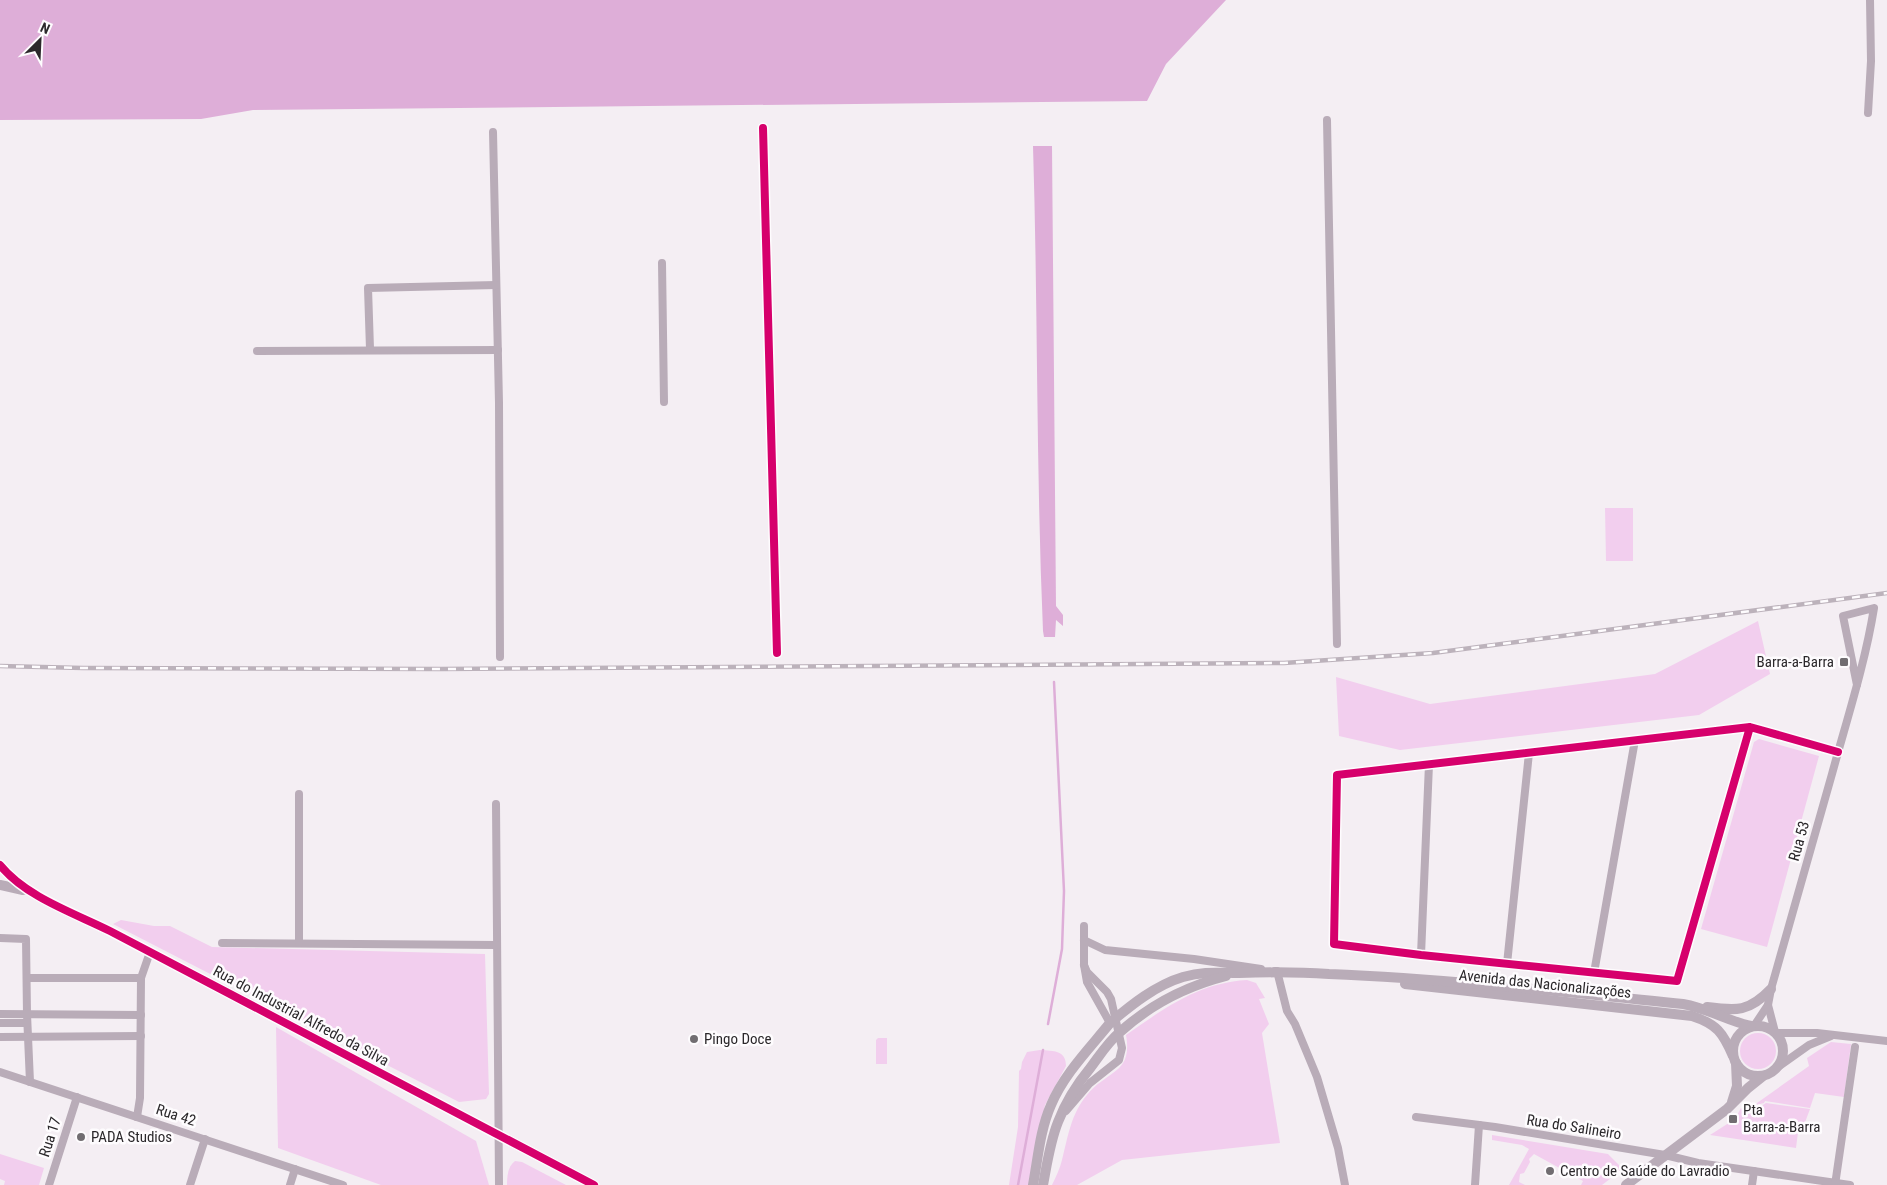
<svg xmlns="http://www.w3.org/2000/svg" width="1887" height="1185" font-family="'Roboto Condensed',sans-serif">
  <rect width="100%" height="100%" fill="#f4eef3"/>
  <!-- green -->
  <g fill="#f2ceee">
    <path d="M 1605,508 L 1633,508 L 1633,561 L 1606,561 Z"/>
    <path d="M 1758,621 L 1770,674 L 1699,715 L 1400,750 L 1339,736 L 1336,677 L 1430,704 L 1655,674 Z"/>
    <path d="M 1759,739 L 1819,756 L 1767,947 L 1701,929 L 1754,742 Z"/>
    <path d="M 121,920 L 154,926 L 170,926 L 212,947 L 485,954 L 489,1094 L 486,1099 L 459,1102 L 113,924 Z"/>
    <path d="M 1247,980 L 1256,983 L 1265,998 L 1259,999 L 1269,1024 L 1262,1033 L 1280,1143 L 1122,1160 L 1077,1185 L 1052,1185 C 1056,1177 1060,1168 1062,1160 C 1068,1136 1071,1114 1087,1095 C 1107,1070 1133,1074 1126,1035 C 1165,1008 1198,983 1247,980 Z"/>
    <path d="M 276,1027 L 476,1141 L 489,1185 L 381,1185 L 278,1148 Z"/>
    <circle cx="1758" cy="1051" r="18"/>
    <path d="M 878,1038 L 887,1038 L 887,1064 L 876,1064 L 876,1040 Z"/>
    <path d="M 1831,1042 L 1851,1044 L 1844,1097 L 1815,1093 L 1810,1108 L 1765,1101 L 1764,1103 L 1756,1105 L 1757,1103 L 1809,1066 L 1807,1058 Z"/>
    <path d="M 1040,1050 C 1054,1051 1066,1050 1066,1066 L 1045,1105 L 1031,1185 L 1009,1185 L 1018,1127 L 1019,1071 L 1021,1069 L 1022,1062 L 1027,1052 Z"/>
    <path d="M 1766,1103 L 1810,1109 L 1804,1125 L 1799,1124 L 1796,1148 L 1710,1135 L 1735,1119 L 1741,1108 L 1746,1113 L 1749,1114 Z"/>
    <path d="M 1492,1135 L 1608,1154 L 1623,1169 L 1602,1185 L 1581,1185 L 1583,1181 L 1534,1154 L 1529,1159 L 1530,1162 L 1524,1173 L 1520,1174 L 1519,1182 L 1525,1185 L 1509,1185 L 1529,1149 L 1522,1145 L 1492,1140 Z"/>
    <path d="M 0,1154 L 44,1168 L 39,1185 L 4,1185 L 5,1181 L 0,1179 Z"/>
    <path d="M 515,1161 L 522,1162 L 566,1185 L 507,1185 C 507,1176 508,1166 515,1161 Z"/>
  </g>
  <!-- water -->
  <g fill="#deaed8">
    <path d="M 0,0 L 1226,0 L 1166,64 L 1147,101 L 253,110 L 201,119 L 0,120 Z"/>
    <path d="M 1033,146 L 1052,146 L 1056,606 L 1063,615 L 1063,626 L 1056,620 L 1055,637 L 1044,637 L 1043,631 C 1036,469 1038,307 1033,146 Z"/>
  </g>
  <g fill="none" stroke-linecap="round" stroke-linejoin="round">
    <!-- stream -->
    <g stroke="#deaed8" stroke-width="2.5">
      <path d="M 1048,1024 L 1062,949 L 1064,891 L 1054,682"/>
      <path d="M 1018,1185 L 1043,1050"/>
    </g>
    <!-- minor -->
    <g stroke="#b9acb8" stroke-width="8">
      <path d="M 1868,113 L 1871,61 L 1870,0"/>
      <path d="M 1327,120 L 1337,644"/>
      <path d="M 763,128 L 777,653"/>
      <path d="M 493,132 L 499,403 L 500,657"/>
      <path d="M 662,263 L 664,402"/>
      <path d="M 370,349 L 368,288 L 496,285"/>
      <path d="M 257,351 L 498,350"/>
      <path d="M 1750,727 L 1677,981 L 1421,955 L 1334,944 L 1337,775 L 1750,727 L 1838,752"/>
      <path d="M 496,804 L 499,1185"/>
      <path d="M 1084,926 L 1084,965 L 1087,982 L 1110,1023"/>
      <path d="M 0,938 L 26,939 L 27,1014 L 30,1082"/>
      <path d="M 1084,940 L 1105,950 L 1194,959 L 1261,969"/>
      <path d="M 222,943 L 497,945"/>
      <path d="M 299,943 L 299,794"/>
      <path d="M 1421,955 L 1429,764"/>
      <path d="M 1507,964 L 1529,753"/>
      <path d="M 1275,971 L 1277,971 L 1287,1011 L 1295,1024 L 1317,1077 L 1338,1148 L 1345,1185"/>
      <path d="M 1594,973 L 1635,740"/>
      <path d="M 27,978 L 141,978"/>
      <path d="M 1768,1005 L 1775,1032"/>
      <path d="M 0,1014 L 141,1015"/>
      <path d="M 0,1023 L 27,1023"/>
      <path d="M 1754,1026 L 1768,1005 L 1771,989 L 1832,774 C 1847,719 1865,664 1874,608 L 1843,616 L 1857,685"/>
      <path d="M 1776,1033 L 1817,1033 L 1887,1041"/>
      <path d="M 0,1037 L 141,1036"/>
      <path d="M 1778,1067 L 1809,1045 L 1831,1036"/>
      <path d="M 0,1072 L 343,1185"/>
      <path d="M 1066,1111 L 1090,1083 L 1119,1060 L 1122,1048 L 1111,999 L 1107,992 L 1087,972 L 1084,965"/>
      <path d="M 137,1117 L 140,1098 L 141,978 L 150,952"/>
      <path d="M 1416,1117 L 1495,1127 L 1665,1155 L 1698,1163 L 1850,1185"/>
      <path d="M 49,1185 L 77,1097"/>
      <path d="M 190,1185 L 205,1139"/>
      <path d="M 290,1185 L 295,1169"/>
      <path d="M 1475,1185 L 1479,1125"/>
      <path d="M 1752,1185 L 1754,1171"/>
      <path d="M 1835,1185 L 1855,1047"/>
    </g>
    <!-- tertiary -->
    <g stroke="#b9acb8" stroke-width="10">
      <path d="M 0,865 C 26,897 74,913 110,931 L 594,1185"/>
      <path d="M 0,885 L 23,890"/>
      <path d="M 1405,984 L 1692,1016 C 1717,1024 1723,1033 1733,1056"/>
      <path d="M 1707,1007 C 1737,1011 1749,1012 1771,989"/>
      <circle cx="1758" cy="1051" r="25"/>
      <path d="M 1732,1102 L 1737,1086 L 1736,1063"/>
      <path d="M 1033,1185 C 1038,1158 1040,1130 1051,1105 C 1064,1074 1089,1049 1110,1023 C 1131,1005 1156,985 1183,977 C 1205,971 1217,973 1239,973 C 1269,972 1299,972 1329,974 C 1448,979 1565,992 1683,1004 C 1707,1008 1728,1021 1751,1026"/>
      <path d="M 1043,1185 C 1047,1164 1050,1142 1058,1122 C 1066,1101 1077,1084 1091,1067 C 1100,1055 1108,1042 1120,1032 C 1150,1005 1187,986 1226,976"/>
      <path d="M 1626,1185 L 1727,1109 L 1748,1088 L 1763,1076"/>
    </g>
    <!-- rail casing -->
    <g stroke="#bcb2bb" stroke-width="4.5">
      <path id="rail" d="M 0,666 L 83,668 L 441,669 L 1284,663 L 1433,653 L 1887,593"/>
    </g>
    <!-- rail -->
    <use href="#rail" stroke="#fefcfe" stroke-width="2.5" stroke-dasharray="8" stroke-linecap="butt"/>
    <!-- cycleway casing -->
    <g stroke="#fefcfe" stroke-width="11">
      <g id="cycleway">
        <path d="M 763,128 L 777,653"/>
        <path d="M 1750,727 L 1677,981 L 1421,955 L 1334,944 L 1337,775 L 1750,727 L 1838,752"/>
        <path d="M 0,865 C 26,897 74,913 110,931 L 594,1185"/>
      </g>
    </g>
    <!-- cycleway -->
    <use href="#cycleway" stroke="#d6006c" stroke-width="8"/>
  </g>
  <!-- markers -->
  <g fill="#716d71" stroke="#fefcfe" stroke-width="2">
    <rect x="1839" y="657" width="10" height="10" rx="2.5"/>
    <circle cx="694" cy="1039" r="5"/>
    <rect x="1728" y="1114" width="10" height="10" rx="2.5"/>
    <circle cx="81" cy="1137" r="5"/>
    <circle cx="1550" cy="1171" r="5"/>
  </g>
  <g text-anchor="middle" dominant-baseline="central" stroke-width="5" stroke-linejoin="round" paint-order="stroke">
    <!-- poi labels -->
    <g font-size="15" fill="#2b282b" stroke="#fefcfe" text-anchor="start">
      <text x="1834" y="662" text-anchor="end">Barra-a-Barra</text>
      <text x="704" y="1039">Pingo Doce</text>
      <text x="1743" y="1110">Pta<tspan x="1743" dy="17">Barra-a-Barra</tspan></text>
      <text x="91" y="1137">PADA Studios</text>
      <text x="1560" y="1171">Centro de Saúde do Lavradio</text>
    </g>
    <!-- street labels -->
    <g font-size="15" fill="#2b282b" stroke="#fefcfe">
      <text transform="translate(1799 841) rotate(-74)">Rua 53</text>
      <text transform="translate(1545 984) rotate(6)">Avenida das Nacionalizações</text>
      <text transform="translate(301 1016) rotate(28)">Rua do Industrial Alfredo da Silva</text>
      <text transform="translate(176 1115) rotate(18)">Rua 42</text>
      <text transform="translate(1574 1127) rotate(9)">Rua do Salineiro</text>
      <text transform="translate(50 1137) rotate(-72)">Rua 17</text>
    </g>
  </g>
  <!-- north arrow -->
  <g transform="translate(40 40) rotate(24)" stroke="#fefcfe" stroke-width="4" paint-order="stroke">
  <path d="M0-4L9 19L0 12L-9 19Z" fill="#2b282b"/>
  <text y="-8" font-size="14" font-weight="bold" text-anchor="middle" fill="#2b282b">N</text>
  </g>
</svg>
